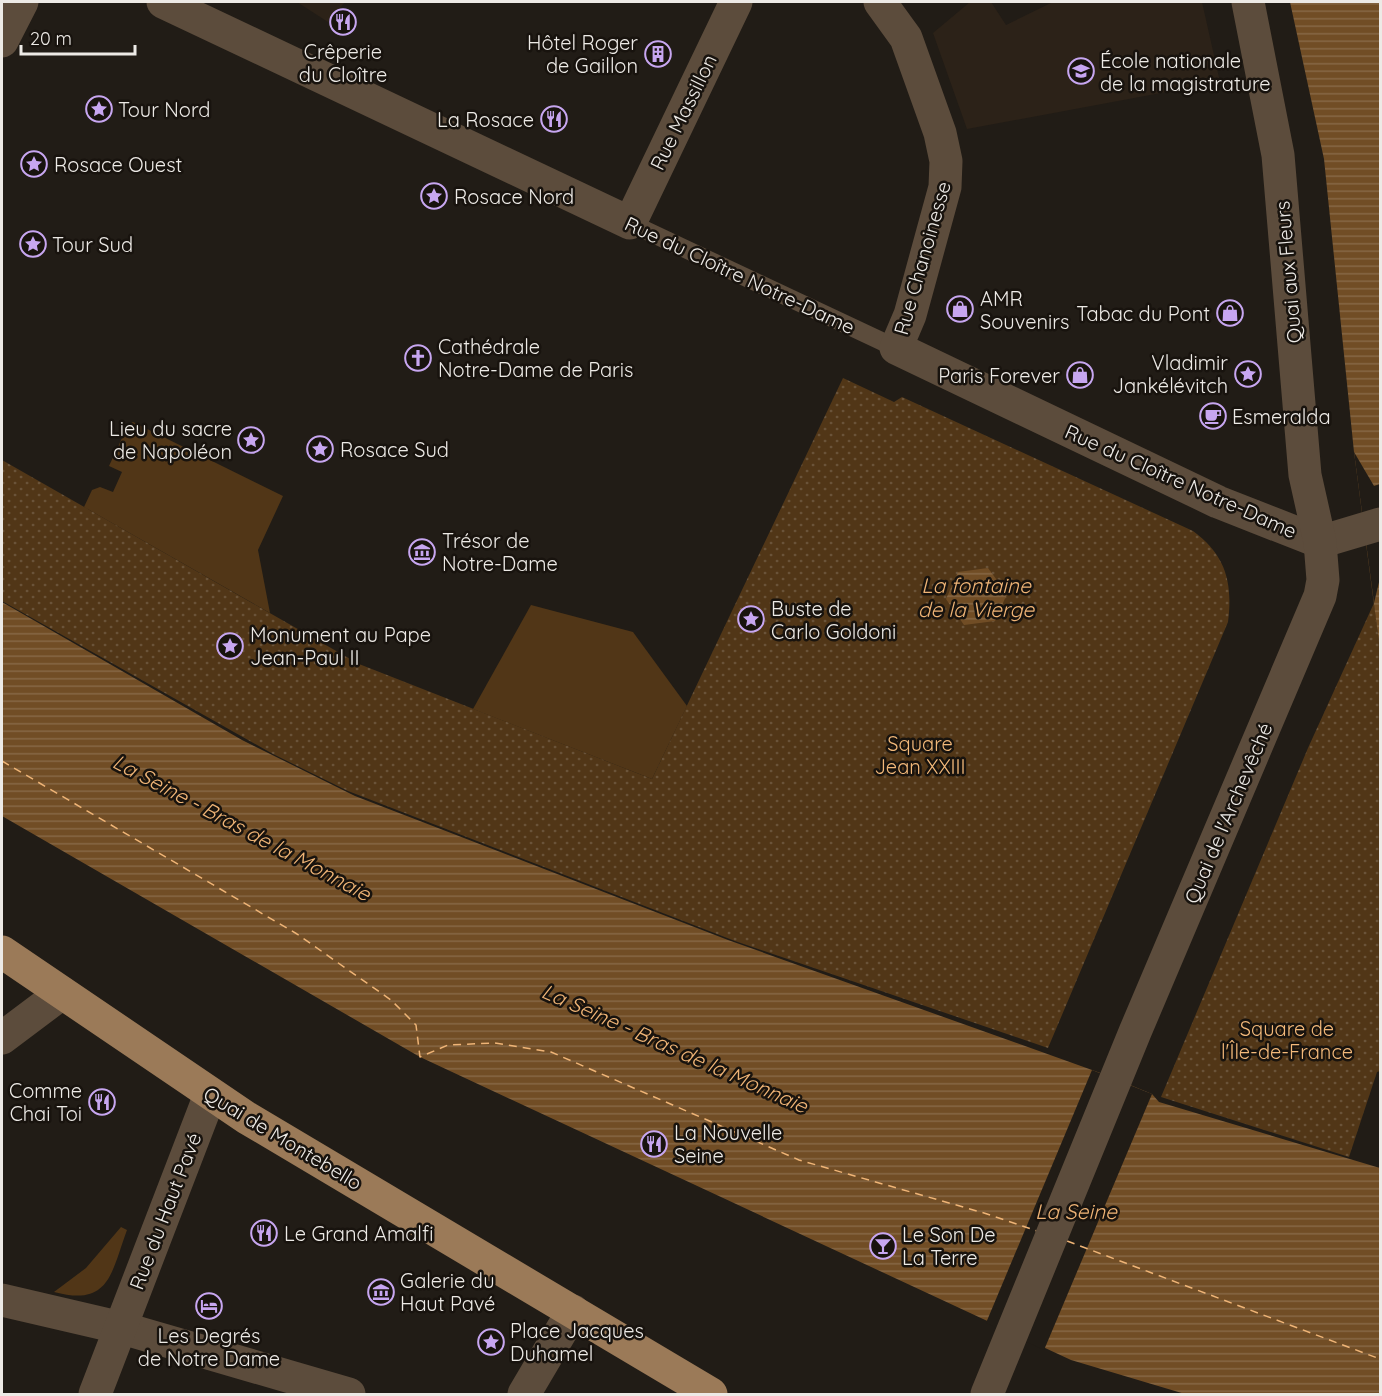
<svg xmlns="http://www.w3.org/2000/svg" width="1382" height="1396" font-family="Quicksand,sans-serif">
  <defs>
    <pattern id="park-dots" width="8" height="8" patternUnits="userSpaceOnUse" patternTransform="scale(1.5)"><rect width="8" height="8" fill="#513617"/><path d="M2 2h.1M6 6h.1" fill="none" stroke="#6a5339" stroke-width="1.8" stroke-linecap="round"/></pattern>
    <pattern id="water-rules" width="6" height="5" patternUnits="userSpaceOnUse" patternTransform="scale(1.5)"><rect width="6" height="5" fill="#714d25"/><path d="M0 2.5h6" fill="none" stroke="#866745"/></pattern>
  </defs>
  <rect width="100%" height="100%" fill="#211c16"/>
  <!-- built -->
  <g fill="#2c2218">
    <path d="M 297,2 L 345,2 L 328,22 Z"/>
    <path d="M 970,2 L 991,2 L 1006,25 L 1053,2 L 1202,2 L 1220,82 L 967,129 L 933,33 Z"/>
  </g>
  <!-- green -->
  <g fill="#513617">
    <path d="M 133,422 L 283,496 L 258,550 L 270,613 L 84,507 L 92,490 L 100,487 L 113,492 L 122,472 L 109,466 L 128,425 Z"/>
    <path d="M 531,605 L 633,632 L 687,706 L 652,779 L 473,709 Z"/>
    <path d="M 121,1227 L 127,1230 C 111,1273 110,1307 54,1292 L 86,1268 Z"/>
  </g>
  <!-- park -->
  <g fill="url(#park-dots)">
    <path d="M 843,378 L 894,402 L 902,397 L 1193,531 C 1226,555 1233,583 1228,622 L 1048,1048 L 735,941 L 348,791 L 273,754 L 2,601 L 2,460 L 359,664 L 652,779 Z"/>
    <path d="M 1374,603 L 1380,650 L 1380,1071 L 1377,1072 L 1349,1157 L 1161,1097 L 1308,748 Z"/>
  </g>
  <!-- water -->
  <g fill="url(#water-rules)">
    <path d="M 1290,2 L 1380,2 L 1380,650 L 1354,452 L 1324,159 Z"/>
    <path d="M 988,568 L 1007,594 L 995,621 L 964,625 L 946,599 L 958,572 Z"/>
    <path d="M 2,602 L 242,740 L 355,796 L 728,940 L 1106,1075 L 1152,1094 L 1159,1102 L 1380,1168 L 1380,1394 L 1185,1394 L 1071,1360 L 420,1057 L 2,816 Z"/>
  </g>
  <!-- pier -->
  <g fill="#211c16">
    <path d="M 1354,452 L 1374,486 L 1380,484 L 1380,578 L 1374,603 Z"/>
    <path d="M 1092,1070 L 1152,1094 L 1044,1350 L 986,1323 Z"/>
  </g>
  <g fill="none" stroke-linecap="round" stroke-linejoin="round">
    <!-- ferry -->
    <g stroke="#efb476" stroke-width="1.5" stroke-dasharray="8 6" stroke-linecap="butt">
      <path d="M 2,761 L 297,934 L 391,1000 L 416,1025 L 420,1057 L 448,1045 L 495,1043 L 551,1052 L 799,1160 L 984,1213 L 1037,1231"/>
      <path d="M 1067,1241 L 1380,1359"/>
    </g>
    <!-- lane -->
    <path stroke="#5c4c3c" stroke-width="18" d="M 630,223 L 896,348"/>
    <!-- street -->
    <g stroke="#5c4c3c" stroke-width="33">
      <path d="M 163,2 L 630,223 L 736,2"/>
      <path d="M 880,2 L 906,38 L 940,133 L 946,161 L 945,187 L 910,315 L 896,348 L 1218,502 L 1320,542"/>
      <path d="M 2,41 L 22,2"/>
      <path d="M 1320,542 L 1380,524"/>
      <path d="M 2,1038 L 62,993"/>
      <path d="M 2,1300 L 122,1328 L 349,1394"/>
      <path d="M 95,1394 L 210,1095"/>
      <path d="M 524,1394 L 573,1311"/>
      <path d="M 987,1394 L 1135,1032 L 1320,596 L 1323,580 L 1320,542 L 1305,475 L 1278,155 L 1248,2"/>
    </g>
    <!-- primary -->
    <path stroke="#9b7a58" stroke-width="33" d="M 2,952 L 247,1118 L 711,1394"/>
  </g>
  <!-- icons -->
  <defs>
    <g id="restaurant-ring" transform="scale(1.35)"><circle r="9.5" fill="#18130e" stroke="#c7a6f0" stroke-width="1.5"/><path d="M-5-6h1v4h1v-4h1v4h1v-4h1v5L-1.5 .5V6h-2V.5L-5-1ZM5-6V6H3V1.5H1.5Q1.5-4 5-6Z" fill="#c7a6f0"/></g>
    <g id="building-ring" transform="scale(1.35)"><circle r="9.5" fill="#18130e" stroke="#c7a6f0" stroke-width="1.5"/><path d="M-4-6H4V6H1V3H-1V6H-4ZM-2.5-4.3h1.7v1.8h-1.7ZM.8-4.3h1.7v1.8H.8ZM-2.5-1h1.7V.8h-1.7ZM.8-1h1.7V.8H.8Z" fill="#c7a6f0"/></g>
    <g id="university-ring" transform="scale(1.35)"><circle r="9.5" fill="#18130e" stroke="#c7a6f0" stroke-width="1.5"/><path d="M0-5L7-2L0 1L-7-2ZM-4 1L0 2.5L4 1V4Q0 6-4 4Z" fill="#c7a6f0"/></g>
    <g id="sight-ring" transform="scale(1.35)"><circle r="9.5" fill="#18130e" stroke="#c7a6f0" stroke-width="1.5"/><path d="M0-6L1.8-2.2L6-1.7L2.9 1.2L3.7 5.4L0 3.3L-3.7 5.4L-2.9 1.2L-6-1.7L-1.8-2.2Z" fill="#c7a6f0"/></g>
    <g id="shop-ring" transform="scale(1.35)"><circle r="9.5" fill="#18130e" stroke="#c7a6f0" stroke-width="1.5"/><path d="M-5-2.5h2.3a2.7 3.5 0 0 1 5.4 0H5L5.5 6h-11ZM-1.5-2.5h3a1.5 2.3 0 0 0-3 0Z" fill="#c7a6f0"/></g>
    <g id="church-ring" transform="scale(1.35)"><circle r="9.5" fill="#18130e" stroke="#c7a6f0" stroke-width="1.5"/><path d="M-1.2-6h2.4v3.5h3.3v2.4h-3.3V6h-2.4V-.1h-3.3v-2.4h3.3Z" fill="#c7a6f0"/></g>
    <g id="cafe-ring" transform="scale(1.35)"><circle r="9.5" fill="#18130e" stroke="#c7a6f0" stroke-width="1.5"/><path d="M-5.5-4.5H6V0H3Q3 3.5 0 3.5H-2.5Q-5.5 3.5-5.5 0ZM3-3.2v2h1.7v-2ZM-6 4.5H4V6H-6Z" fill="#c7a6f0"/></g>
    <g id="museum-ring" transform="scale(1.35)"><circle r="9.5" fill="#18130e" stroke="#c7a6f0" stroke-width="1.5"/><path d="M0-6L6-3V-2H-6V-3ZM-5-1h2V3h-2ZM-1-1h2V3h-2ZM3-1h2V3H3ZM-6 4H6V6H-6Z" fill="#c7a6f0"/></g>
    <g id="bar-ring" transform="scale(1.35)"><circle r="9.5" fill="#18130e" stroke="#c7a6f0" stroke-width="1.5"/><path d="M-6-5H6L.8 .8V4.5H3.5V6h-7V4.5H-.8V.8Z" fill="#c7a6f0"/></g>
    <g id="hotel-ring" transform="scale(1.35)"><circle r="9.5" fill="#18130e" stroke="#c7a6f0" stroke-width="1.5"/><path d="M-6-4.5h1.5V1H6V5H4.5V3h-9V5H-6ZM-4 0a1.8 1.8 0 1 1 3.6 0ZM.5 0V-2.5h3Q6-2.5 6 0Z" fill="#c7a6f0"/></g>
  </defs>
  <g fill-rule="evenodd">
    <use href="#restaurant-ring" x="343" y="22"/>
    <use href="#building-ring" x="658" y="54"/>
    <use href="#university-ring" x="1081" y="71"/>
    <use href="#sight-ring" x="99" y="109"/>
    <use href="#restaurant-ring" x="554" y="119"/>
    <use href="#sight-ring" x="34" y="164"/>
    <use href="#sight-ring" x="434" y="196"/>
    <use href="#sight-ring" x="33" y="244"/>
    <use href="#shop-ring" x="960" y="309"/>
    <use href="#shop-ring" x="1230" y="313"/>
    <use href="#church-ring" x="418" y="358"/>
    <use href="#sight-ring" x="1248" y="374"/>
    <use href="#shop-ring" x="1080" y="375"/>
    <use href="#cafe-ring" x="1213" y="416"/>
    <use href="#sight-ring" x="251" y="440"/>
    <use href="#sight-ring" x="320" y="449"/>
    <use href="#museum-ring" x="422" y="552"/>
    <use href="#sight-ring" x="751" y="619"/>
    <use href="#sight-ring" x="230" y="646"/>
    <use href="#restaurant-ring" x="102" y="1102"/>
    <use href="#restaurant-ring" x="654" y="1144"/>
    <use href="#restaurant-ring" x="264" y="1233"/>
    <use href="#bar-ring" x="883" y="1246"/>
    <use href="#museum-ring" x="381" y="1292"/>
    <use href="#hotel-ring" x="209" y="1306"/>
    <use href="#sight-ring" x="491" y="1342"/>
  </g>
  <g text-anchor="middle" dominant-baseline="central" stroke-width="5" stroke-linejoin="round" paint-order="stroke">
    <!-- poi labels -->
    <g font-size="20" fill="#edeae6" stroke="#18130e" text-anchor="start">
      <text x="638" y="42" text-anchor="end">Hôtel Roger<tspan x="638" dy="23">de Gaillon</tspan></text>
      <text x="343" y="51" text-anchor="middle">Crêperie<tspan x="343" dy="23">du Cloître</tspan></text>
      <text x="1100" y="60">École nationale<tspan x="1100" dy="23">de la magistrature</tspan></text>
      <text x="118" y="109">Tour Nord</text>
      <text x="534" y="119" text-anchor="end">La Rosace</text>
      <text x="54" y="164">Rosace Ouest</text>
      <text x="454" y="196">Rosace Nord</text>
      <text x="52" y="244">Tour Sud</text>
      <text x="980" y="298">AMR<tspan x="980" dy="23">Souvenirs</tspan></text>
      <text x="1210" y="313" text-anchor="end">Tabac du Pont</text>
      <text x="438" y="346">Cathédrale<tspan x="438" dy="23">Notre-Dame de Paris</tspan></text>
      <text x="1228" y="362" text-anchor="end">Vladimir<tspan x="1228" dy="23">Jankélévitch</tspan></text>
      <text x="1060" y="375" text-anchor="end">Paris Forever</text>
      <text x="1232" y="416">Esmeralda</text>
      <text x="232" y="428" text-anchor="end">Lieu du sacre<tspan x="232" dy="23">de Napoléon</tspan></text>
      <text x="340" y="449">Rosace Sud</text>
      <text x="442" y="540">Trésor de<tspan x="442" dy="23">Notre-Dame</tspan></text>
      <text x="771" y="608">Buste de<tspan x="771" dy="23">Carlo Goldoni</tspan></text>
      <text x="250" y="634">Monument au Pape<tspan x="250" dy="23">Jean-Paul II</tspan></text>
      <text x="82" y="1090" text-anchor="end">Comme<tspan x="82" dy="23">Chai Toi</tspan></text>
      <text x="674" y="1132">La Nouvelle<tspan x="674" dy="23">Seine</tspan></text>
      <text x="284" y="1233">Le Grand Amalfi</text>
      <text x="902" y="1234">Le Son De<tspan x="902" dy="23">La Terre</tspan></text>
      <text x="400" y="1280">Galerie du<tspan x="400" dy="23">Haut Pavé</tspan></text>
      <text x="510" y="1330">Place Jacques<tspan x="510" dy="23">Duhamel</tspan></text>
      <text x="209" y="1335" text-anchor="middle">Les Degrés<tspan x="209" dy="23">de Notre Dame</tspan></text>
    </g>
    <!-- street labels -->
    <g font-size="20" fill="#edeae6" stroke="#18130e">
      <text transform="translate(683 112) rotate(-64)">Rue Massillon</text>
      <text transform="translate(922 258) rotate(-74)">Rue Chanoinesse</text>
      <text transform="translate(1288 272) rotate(-95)">Quai aux Fleurs</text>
      <text transform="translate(740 275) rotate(25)">Rue du Cloître Notre-Dame</text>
      <text transform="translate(1181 481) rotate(24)">Rue du Cloître Notre-Dame</text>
      <text transform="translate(1228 813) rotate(-67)">Quai de l'Archevêché</text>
      <text transform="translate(283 1138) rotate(31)">Quai de Montebello</text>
      <text transform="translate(165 1211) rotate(-69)">Rue du Haut Pavé</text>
    </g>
    <!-- park labels -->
    <g font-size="20" fill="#f3b97a" stroke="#18130e">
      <text x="920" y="743">Square<tspan x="920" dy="23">Jean XXIII</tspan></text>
      <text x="1287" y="1028">Square de<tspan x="1287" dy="23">l'Île-de-France</tspan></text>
    </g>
    <!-- water labels -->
    <g font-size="21" font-style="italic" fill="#efb476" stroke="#18130e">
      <text x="976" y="585">La fontaine<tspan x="976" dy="24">de la Vierge</tspan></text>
      <text transform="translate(242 827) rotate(28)">La Seine - Bras de la Monnaie</text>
      <text transform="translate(675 1048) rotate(24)">La Seine - Bras de la Monnaie</text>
      <text x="1076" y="1211">La Seine</text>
    </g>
  </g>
  <!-- border -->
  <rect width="1382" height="1396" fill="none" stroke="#edeae6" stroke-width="6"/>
  <!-- scale -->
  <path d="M21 45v9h114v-9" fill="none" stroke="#edeae6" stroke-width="3"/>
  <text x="30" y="45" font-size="18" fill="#edeae6" stroke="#18130e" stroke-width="4.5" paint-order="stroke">20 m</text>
</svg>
